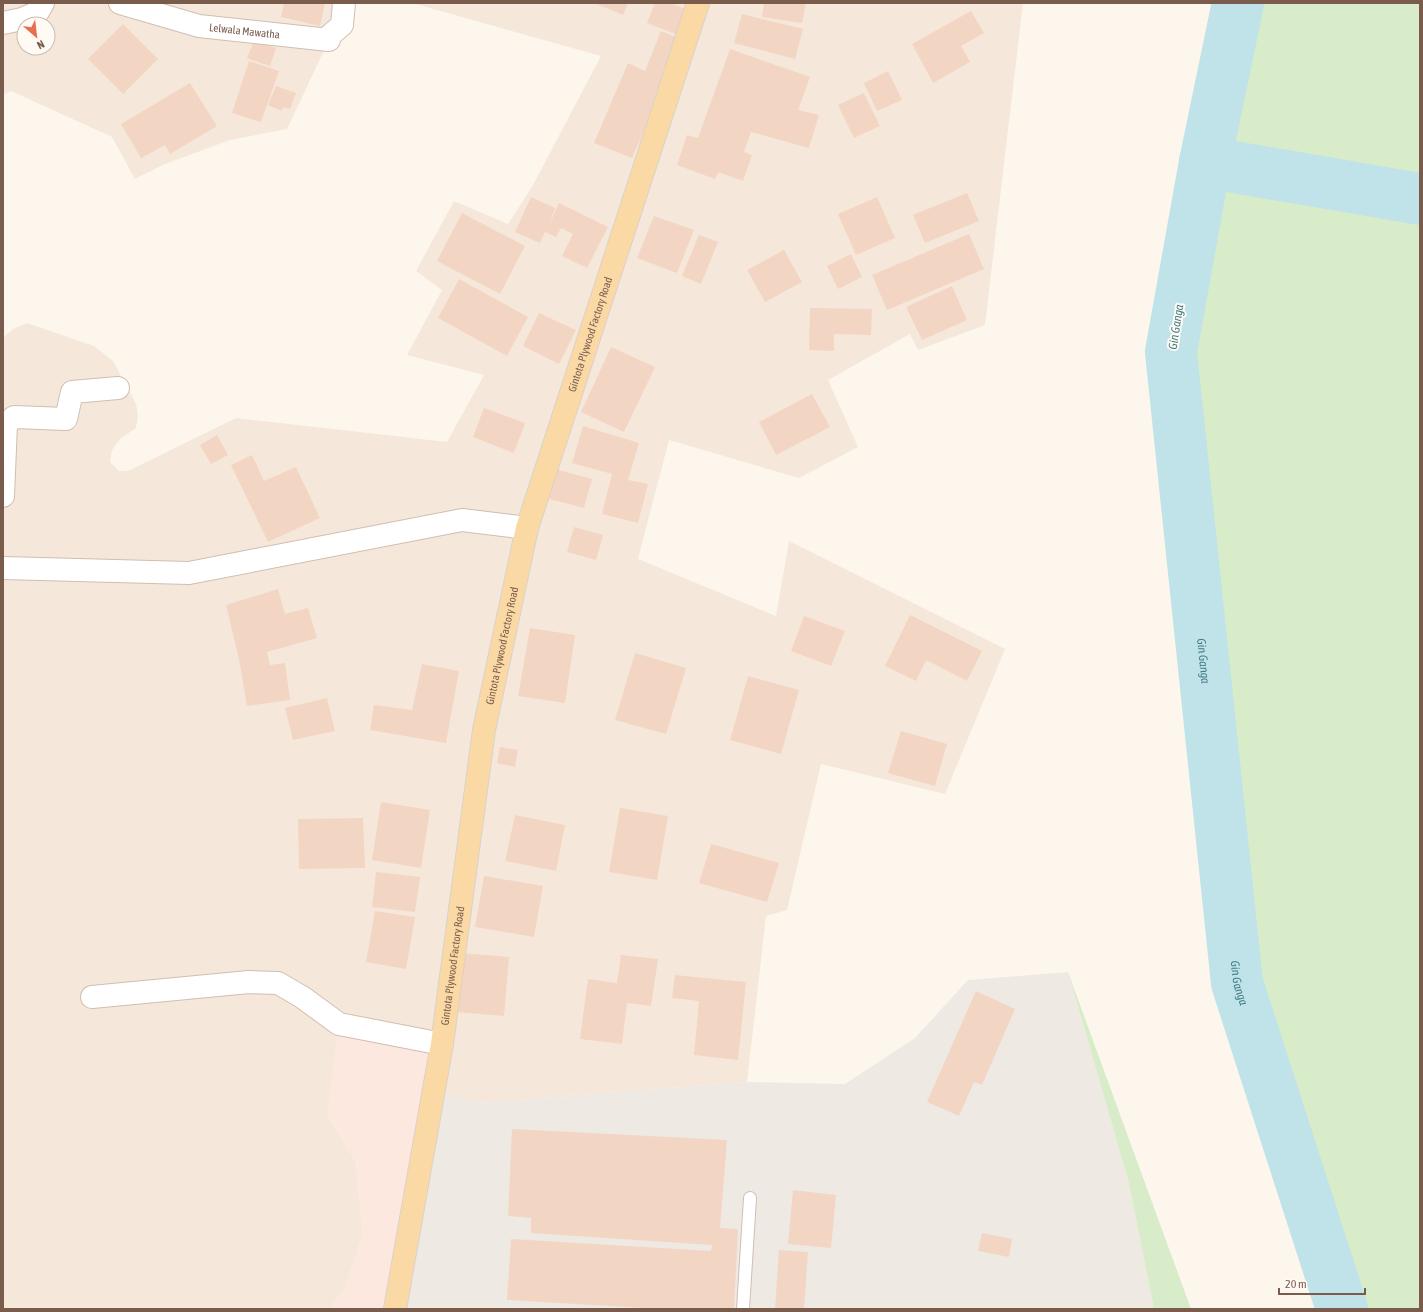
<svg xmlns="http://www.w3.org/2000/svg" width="1423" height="1312" font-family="'Asap Condensed',sans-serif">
  <rect width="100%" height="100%" fill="#fdf6ec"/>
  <!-- residential -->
  <g fill="#f5e8da" fill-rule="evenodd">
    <path d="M 3,3 L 344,3 L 329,40 L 287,129 L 230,140 L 165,164 L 135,179 L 112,137 L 11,91 L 3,95 ZM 24,24 L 48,24 L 48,48 L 24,48 Z"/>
    <path d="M 412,3 L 1023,3 L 985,325 L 918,350 L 910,334 L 828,380 L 858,447 L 799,478 L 669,440 L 638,559 L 776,616 L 789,541 L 1005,649 L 945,794 L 821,764 L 787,910 L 766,916 L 747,1082 L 478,1103 L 434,1093 L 327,1115 L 356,1162 L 363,1234 L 346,1286 L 330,1309 L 3,1309 L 3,338 L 13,329 L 27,323 L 94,346 L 113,361 L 136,404 L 138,415 L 136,428 L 120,439 L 112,450 L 110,462 L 119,471 L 128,471 L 236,418 L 447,442 L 484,375 L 407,355 L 442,290 L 416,271 L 454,201 L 508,224 L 533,185 L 601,56 Z"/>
  </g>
  <!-- commercial -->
  <path fill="#fde8e0" d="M 339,1024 L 442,1044 L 395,1309 L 330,1309 L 346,1286 L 363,1234 L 356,1162 L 327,1115 Z"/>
  <!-- industrial -->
  <path fill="#efe9e4" d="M 1068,972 L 1128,1180 L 1154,1309 L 395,1309 L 434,1093 L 478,1103 L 747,1082 L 845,1084 L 915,1038 L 968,980 Z"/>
  <!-- green -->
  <g fill="#d8ecc9">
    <path d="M 1238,3 L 1420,3 L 1420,1309 L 1342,1309 L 1237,983 L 1171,353 L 1205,162 Z"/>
    <path d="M 1068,972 L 1191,1309 L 1154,1309 L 1128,1180 Z"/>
  </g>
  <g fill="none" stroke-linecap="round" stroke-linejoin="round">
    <!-- river -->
    <g stroke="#bfe3e8" stroke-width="52">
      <path id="s1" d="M 1238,3 L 1205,162 L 1171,352 L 1237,983 L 1342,1309"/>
      <path d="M 1205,162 L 1420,199"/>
    </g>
  </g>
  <!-- building -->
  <g fill="#f3d5c3">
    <path d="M 284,3 L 325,3 L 320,26 L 281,17 Z"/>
    <path d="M 594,3 L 628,3 L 623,15 Z"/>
    <path d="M 655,3 L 670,3 L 693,12 L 683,37 L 647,23 Z"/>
    <path d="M 764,3 L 806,3 L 802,23 L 762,17 Z"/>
    <path d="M 971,11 L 984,33 L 961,46 L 970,62 L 933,83 L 912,44 Z"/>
    <path d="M 742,14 L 803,29 L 795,59 L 734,43 Z"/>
    <path d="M 123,24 L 158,59 L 123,94 L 88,59 Z"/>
    <path d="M 661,31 L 683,40 L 632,158 L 594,143 L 628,63 L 645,71 Z"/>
    <path d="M 254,41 L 276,48 L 270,66 L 247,58 Z"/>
    <path d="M 730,49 L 810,77 L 798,110 L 819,115 L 809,148 L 751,132 L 744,152 L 752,155 L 743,181 L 718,172 L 715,179 L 677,165 L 687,135 L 698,138 Z"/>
    <path d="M 249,61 L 279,71 L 261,122 L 232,113 Z"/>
    <path d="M 888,71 L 902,100 L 877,111 L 864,83 Z"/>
    <path d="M 190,83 L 217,126 L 170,154 L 165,145 L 141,158 L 121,124 Z"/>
    <path d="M 276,86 L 296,93 L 290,109 L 283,107 L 282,111 L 268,105 Z"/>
    <path d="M 864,93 L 880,126 L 854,138 L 838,105 Z"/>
    <path d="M 967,193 L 979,221 L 925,243 L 913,215 Z"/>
    <path d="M 531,197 L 555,208 L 549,225 L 559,203 L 608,227 L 587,268 L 562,256 L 573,234 L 561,228 L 556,237 L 545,232 L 540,243 L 515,232 Z"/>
    <path d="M 877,197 L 895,238 L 856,255 L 838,214 Z"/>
    <path d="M 462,213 L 525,246 L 500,294 L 437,261 Z"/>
    <path d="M 654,216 L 694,230 L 677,273 L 637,258 Z"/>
    <path d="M 969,234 L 984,269 L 887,310 L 872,275 Z"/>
    <path d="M 699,235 L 718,242 L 701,284 L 682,276 Z"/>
    <path d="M 784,250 L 802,282 L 765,302 L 747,270 Z"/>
    <path d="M 851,254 L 862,277 L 838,289 L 827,266 Z"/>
    <path d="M 459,279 L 528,317 L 507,356 L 438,318 Z"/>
    <path d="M 952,286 L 967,320 L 922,340 L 906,307 Z"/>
    <path d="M 810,308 L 872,309 L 871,335 L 834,334 L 834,351 L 809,350 Z"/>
    <path d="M 539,313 L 576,330 L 559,364 L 523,346 Z"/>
    <path d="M 611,347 L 655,367 L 624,432 L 581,412 Z"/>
    <path d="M 812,394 L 830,427 L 776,455 L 759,422 Z"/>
    <path d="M 484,408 L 525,423 L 514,453 L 473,437 Z"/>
    <path d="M 583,426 L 639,443 L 628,480 L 648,484 L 638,523 L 602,514 L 612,474 L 572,463 Z"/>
    <path d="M 217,435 L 228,455 L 211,464 L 200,445 Z"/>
    <path d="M 252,455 L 264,481 L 296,467 L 320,518 L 268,542 L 231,465 Z"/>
    <path d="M 555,469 L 592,479 L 584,508 L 546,498 Z"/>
    <path d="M 574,527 L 603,535 L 596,560 L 567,552 Z"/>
    <path d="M 278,589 L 285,614 L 308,608 L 317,638 L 267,652 L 270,665 L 285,663 L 290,700 L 247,706 L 239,659 L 226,605 Z"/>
    <path d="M 910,615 L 982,651 L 967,681 L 926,660 L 916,681 L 885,666 Z"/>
    <path d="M 804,616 L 845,631 L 831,666 L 791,651 Z"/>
    <path d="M 530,628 L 575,635 L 565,703 L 518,696 Z"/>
    <path d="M 635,653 L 686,668 L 666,734 L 615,720 Z"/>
    <path d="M 422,664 L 459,671 L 446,743 L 370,730 L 374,705 L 412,710 Z"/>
    <path d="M 748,676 L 799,690 L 781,754 L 730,740 Z"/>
    <path d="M 327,698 L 335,731 L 293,740 L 285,708 Z"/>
    <path d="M 901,731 L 947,744 L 935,786 L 888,773 Z"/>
    <path d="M 500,747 L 518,750 L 515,767 L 497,763 Z"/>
    <path d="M 381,802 L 430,810 L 421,868 L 372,860 Z"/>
    <path d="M 620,808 L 668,816 L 657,880 L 609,872 Z"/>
    <path d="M 515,815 L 565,825 L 556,871 L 505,861 Z"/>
    <path d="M 363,818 L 365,868 L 299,869 L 298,819 Z"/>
    <path d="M 711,844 L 779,863 L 767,902 L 699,883 Z"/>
    <path d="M 376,872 L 420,877 L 415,912 L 372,907 Z"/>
    <path d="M 484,876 L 543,886 L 534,937 L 475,927 Z"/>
    <path d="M 375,911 L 415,917 L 406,969 L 366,962 Z"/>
    <path d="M 462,953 L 509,957 L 504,1016 L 456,1012 Z"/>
    <path d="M 621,955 L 658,959 L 651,1006 L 627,1003 L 622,1044 L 580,1039 L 588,979 L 617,983 Z"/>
    <path d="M 675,975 L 746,982 L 738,1060 L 694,1055 L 699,1001 L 672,998 Z"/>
    <path d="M 976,991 L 1015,1009 L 982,1085 L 974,1082 L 959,1116 L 927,1102 Z"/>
    <path d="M 512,1129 L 727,1140 L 720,1228 L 738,1229 L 734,1309 L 662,1309 L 507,1300 L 511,1239 L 711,1251 L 712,1245 L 531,1233 L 531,1218 L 508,1216 Z"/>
    <path d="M 793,1190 L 836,1195 L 831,1248 L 788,1244 Z"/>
    <path d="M 982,1233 L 1012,1239 L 1009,1257 L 978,1251 Z"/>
    <path d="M 779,1250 L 808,1252 L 804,1309 L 775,1309 Z"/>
  </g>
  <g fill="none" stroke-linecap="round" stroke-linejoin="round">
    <!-- service casing -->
    <g stroke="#d1beb0" stroke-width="14">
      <path id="service" d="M 743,1309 L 750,1198"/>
    </g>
    <!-- minor casing -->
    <g stroke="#d1beb0" stroke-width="24">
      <g id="minor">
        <path id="s2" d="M 120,3 L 199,26 L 329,40 L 328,37 L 342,25 L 344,3"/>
        <path d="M 3,23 L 22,19 L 38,12 L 43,3"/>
        <path d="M 3,496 L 6,424 L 14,417 L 66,419 L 72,392 L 118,388"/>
        <path d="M 3,568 L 189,573 L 462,520 L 527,528"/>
        <path d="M 92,997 L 249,982 L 278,983 L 302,997 L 339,1024 L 442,1044"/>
      </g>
    </g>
    <!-- primary casing -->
    <g stroke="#dad1cd" stroke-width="24">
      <g id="primary">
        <path id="s3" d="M 395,1309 L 442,1044 L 484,730 L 527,528 L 698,3"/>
      </g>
    </g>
    <!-- service -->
    <use href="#service" stroke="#fff" stroke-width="12"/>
    <!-- minor -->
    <use href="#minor" stroke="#fff" stroke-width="22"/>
    <!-- primary -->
    <use href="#primary" stroke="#fbd9a5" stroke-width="22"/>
  </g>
  <g text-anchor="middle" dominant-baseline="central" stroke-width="4" stroke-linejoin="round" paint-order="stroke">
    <!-- street labels -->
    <g font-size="11" fill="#7a5c4d" stroke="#fffaf3">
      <text stroke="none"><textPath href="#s2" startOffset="128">Lelwala Mawatha</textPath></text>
      <text stroke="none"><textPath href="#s3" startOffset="996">Gintota Plywood Factory Road</textPath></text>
      <text stroke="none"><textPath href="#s3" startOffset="672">Gintota Plywood Factory Road</textPath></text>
      <text stroke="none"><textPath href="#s3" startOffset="348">Gintota Plywood Factory Road</textPath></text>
    </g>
    <!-- water labels -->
    <g font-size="12" font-style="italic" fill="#437c86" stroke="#fffaf3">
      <text transform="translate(1176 327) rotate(-81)">Gin Ganga</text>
      <text stroke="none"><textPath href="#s1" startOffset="666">Gin Ganga</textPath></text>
      <text stroke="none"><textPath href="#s1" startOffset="990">Gin Ganga</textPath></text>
    </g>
  </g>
  <!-- border -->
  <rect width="1423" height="1312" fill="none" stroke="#7a5c4d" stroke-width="8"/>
  <!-- north arrow -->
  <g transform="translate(36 36) rotate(152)"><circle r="19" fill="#fffaf3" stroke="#cabbb1"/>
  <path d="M0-3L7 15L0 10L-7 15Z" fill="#e76f51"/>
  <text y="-6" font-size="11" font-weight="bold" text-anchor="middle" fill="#7a5c4d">N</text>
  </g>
  <!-- scale -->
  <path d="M1279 1288v6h86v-6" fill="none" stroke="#7a5c4d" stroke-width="2"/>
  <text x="1285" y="1288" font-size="12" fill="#7a5c4d" stroke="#fffaf3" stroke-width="3" paint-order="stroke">20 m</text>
</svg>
